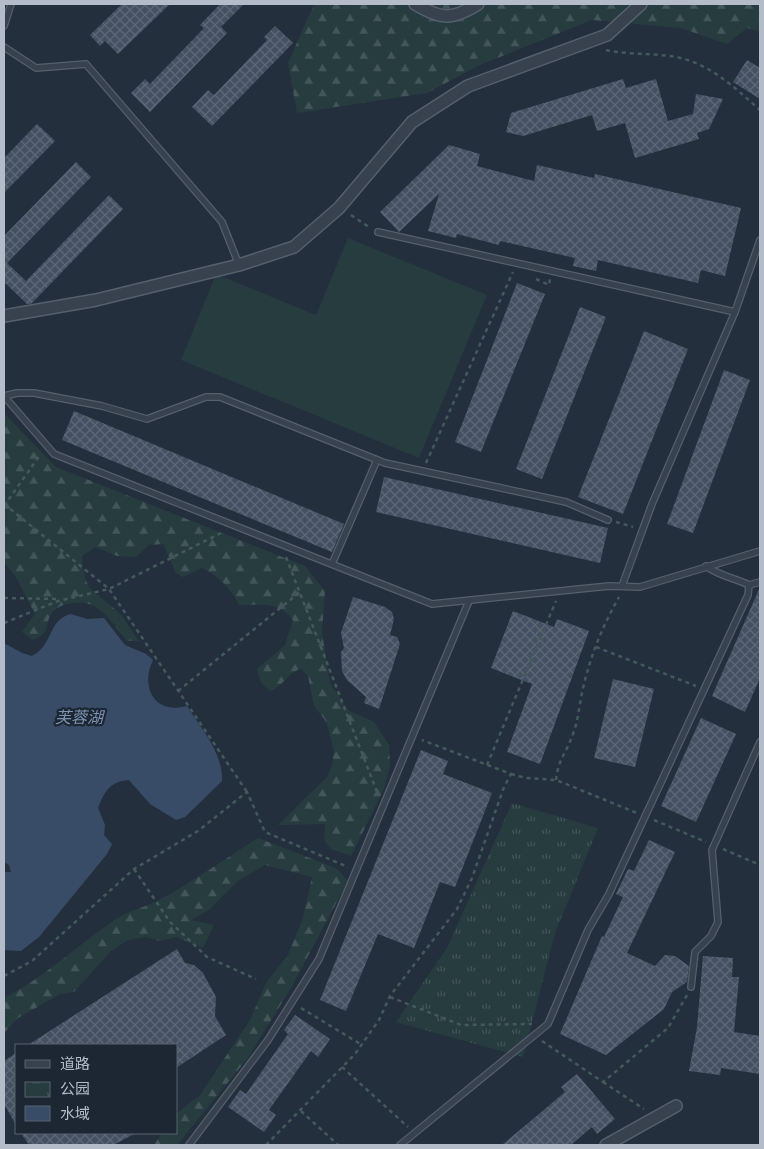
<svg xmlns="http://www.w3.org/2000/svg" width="764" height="1149" font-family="'Archivo Narrow','Noto Sans SC',sans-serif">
  <defs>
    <pattern id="forest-firs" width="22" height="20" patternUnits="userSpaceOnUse" patternTransform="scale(1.25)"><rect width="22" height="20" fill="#263c3f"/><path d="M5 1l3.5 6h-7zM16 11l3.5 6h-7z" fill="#435659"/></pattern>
    <pattern id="park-tufts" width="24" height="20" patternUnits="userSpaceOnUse" patternTransform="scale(1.25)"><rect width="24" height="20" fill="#263c3f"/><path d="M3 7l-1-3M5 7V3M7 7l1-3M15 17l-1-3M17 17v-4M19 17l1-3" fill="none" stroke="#435659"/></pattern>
    <pattern id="building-cross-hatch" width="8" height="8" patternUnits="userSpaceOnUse" patternTransform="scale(1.25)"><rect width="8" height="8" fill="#455162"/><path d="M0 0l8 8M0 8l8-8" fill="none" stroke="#5d6877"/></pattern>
  </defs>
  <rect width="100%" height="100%" fill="#242f3e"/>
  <!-- grass -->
  <path fill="#263c3f" d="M 348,238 L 487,295 L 419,458 L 181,360 L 216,274 L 316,315 Z"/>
  <!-- forest -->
  <g fill="url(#forest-firs)">
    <path d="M 314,4 L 760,4 L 760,31 L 747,28 L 727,44 L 681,28 L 592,20 L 480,65 L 427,93 L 297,113 L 288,63 Z"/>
    <path d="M 4,413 L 56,467 L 305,566 L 325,591 L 322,632 L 330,683 L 348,710 L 374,722 L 389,745 L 390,766 L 384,789 L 351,856 L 331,849 L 324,840 L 325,824 L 278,825 L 328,776 L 332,765 L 334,750 L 329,731 L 325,720 L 314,706 L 308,676 L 301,669 C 287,672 284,687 270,691 L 261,683 L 257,669 L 285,645 L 293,620 C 280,601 260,605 239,605 C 231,588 218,576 202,568 L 183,577 L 176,573 L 163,544 L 149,545 L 136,557 L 117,556 L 95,547 L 82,556 C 84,594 94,589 118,612 C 126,620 132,632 139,641 L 127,641 C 111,622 100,599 72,603 C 65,604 56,607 52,613 C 43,626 52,633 33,640 L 22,632 L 35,614 L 16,577 L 4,563 Z"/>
    <path d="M 258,838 L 336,868 L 348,881 L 291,988 L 247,1059 L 177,1145 L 154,1145 L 162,1133 L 176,1133 L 176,1114 L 200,1095 L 250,1020 L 266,983 L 288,955 L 303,918 L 312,877 L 265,865 L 239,880 L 210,909 L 191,920 L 214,925 L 203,948 L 176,937 L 160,941 L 146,937 L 128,940 L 111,951 L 74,992 L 60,994 L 18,1018 L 4,1033 L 4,998 C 45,977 78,945 116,919 C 130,910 147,907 161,899 C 194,881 226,858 258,838 Z"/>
  </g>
  <!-- park -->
  <path fill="url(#park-tufts)" d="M 512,803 L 598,828 L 555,933 L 523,1057 L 396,1022 L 447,948 Z"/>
  <!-- water -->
  <path fill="#394c67" d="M 71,614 L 87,619 L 104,618 L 125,645 L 146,654 L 153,660 C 140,687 154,715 187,706 C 201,729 223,752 222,781 L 185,817 L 176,820 L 150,804 L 129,780 C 109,782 105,791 98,808 L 105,825 L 104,835 L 112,844 L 107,854 L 39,937 L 21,951 L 4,950 L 4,872 L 11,872 L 9,865 L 4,862 L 4,643 L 22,653 L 32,656 C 54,645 47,620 71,614 Z"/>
  <!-- building -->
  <g fill="url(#building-cross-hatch)">
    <path d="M 122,4 L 170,4 L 118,54 L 105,41 L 100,46 L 90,35 Z"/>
    <path d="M 220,4 L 244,4 L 221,27 L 227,33 L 150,112 L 131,93 L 145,79 L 150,84 L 204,28 L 200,25 Z"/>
    <path d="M 275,26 L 293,43 L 212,126 L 192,107 L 208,90 L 214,95 L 267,40 L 264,37 Z"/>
    <path d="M 747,60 L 760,68 L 760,99 L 733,82 Z"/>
    <path d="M 623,79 L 626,88 L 656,79 L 668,121 L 693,114 L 696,94 L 723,99 L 709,129 L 697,133 L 699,139 L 635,158 L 625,123 L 597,131 L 592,115 L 523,136 L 506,132 L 511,113 Z"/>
    <path d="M 37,124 L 55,141 L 4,193 L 4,158 Z"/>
    <path d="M 449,145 L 480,154 L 477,166 L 534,181 L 537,165 L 594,178 L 595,174 L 741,208 L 725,276 L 701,270 L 698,283 L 598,260 L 596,271 L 573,266 L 575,258 L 500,241 L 499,245 L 457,234 L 456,238 L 428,231 L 439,194 L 399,232 L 380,212 Z"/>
    <path d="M 76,162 L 91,177 L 7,263 L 26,281 L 109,195 L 123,209 L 31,304 L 27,304 L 4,282 L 4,236 Z"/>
    <path d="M 517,283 L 545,294 L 481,452 L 455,442 Z"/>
    <path d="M 580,307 L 606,317 L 542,479 L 516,469 Z"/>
    <path d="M 644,331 L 688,349 L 623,514 L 578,497 Z"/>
    <path d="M 724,370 L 750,380 L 693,533 L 667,524 Z"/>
    <path d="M 74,411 L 344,524 L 332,552 L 62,440 Z"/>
    <path d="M 384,477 L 608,528 L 600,563 L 376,512 Z"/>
    <path d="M 760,587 L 760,678 L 745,712 L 712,696 Z"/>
    <path d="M 353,597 L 385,607 L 392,612 L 394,619 L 390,635 L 397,637 L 400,644 L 379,709 L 364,703 L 366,697 L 347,680 L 342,671 L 341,652 L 344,648 L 341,633 Z"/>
    <path d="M 513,611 L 554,627 L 557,619 L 589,631 L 540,764 L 507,752 L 532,684 L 491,668 Z"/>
    <path d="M 613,679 L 654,689 L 635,767 L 594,758 Z"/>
    <path d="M 701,718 L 736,734 L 696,822 L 661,806 Z"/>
    <path d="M 421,750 L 448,761 L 443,774 L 492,793 L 455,887 L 440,882 L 414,948 L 378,934 L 346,1011 L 320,1000 Z"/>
    <path d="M 649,840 L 675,852 L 627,953 L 655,966 L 665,955 L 675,956 L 689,966 L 687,982 L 672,992 L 664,1009 L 606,1055 L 560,1034 L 602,936 L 604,937 L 623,897 L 616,894 L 628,869 L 634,871 Z"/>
    <path d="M 177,949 L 185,963 L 194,965 L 203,973 L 216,997 L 215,1016 L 226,1035 L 176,1068 L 176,1045 L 28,1045 Z"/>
    <path d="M 703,956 L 733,958 L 732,977 L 739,977 L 734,1032 L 760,1036 L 760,1074 L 721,1068 L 720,1075 L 689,1071 L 697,1027 Z"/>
    <path d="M 295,1015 L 330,1039 L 318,1057 L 311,1051 L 269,1110 L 276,1115 L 264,1132 L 228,1107 L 240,1090 L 246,1094 L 288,1034 L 284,1030 Z"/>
    <path d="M 16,1053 L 16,1125 L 4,1104 L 4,1061 Z"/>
    <path d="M 577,1074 L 615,1119 L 597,1134 L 592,1127 L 571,1145 L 502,1145 L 565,1092 L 561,1087 Z"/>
    <path d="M 21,1133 L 136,1133 L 113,1145 L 29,1145 Z"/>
  </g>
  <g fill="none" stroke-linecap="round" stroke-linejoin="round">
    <!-- service casing -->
    <g stroke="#565f6c" stroke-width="8">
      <g id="service">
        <path d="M 4,26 L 11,4"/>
        <path d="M 4,47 L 36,68 L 86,64 L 222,222 L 239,265"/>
        <path d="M 378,232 L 735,312"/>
        <path d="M 4,396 L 54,454 L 432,604 L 609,586 L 640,587 L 760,551"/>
        <path d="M 4,396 L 17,393 L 34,393 L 102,406 L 147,419 L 206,397 L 220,397 L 385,463 L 566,502 L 608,520"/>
        <path d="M 332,564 L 377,460"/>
        <path d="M 749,585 L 760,582"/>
        <path d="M 622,586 L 652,504 L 735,312 L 760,240"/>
        <path d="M 691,987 L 695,952 L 711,936 L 718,922 L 712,850 L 760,742"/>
        <path d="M 189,1145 L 268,1040 L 319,959 L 469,601"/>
        <path d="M 400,1145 L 548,1024 L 588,930 L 609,894 L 748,595 L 749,585 C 735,578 719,576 706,566"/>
      </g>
    </g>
    <!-- minor casing -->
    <g stroke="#565f6c" stroke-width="14">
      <g id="minor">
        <path d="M 415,4 C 442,20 452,20 478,4"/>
        <path d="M 4,316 L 96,300 L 239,265 L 294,247 L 339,208 L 412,122 L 468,86 L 607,35 L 641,4"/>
        <path d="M 606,1145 L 676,1106"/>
      </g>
    </g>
    <!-- path -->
    <g stroke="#44595c" stroke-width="2.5" stroke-dasharray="4 4" stroke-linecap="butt">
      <path d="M 606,50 C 629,55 653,53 676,57 C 711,64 735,88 760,110"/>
      <path d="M 351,215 L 369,227"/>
      <path d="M 536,279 L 549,285 L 550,279"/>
      <path d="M 426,463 L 513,272"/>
      <path d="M 4,504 L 109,589 L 247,792"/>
      <path d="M 4,506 L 40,455"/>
      <path d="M 616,522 L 633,527"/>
      <path d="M 286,557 L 377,792"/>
      <path d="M 4,598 L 60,599"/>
      <path d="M 4,623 L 58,601 L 109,589 L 221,533"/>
      <path d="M 596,647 L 696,686"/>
      <path d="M 178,691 L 300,592"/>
      <path d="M 487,765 L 556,601"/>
      <path d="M 511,774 L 526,778 L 556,780 L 637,813"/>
      <path d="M 556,780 C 558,759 567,752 573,734 C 578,721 579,707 582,693 C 589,659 602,627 619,597"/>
      <path d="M 654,820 L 706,842"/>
      <path d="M 723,849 L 760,865"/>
      <path d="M 134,869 L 170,922 L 207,957 L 256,979"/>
      <path d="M 4,976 L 32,961 L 134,869 L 198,831 L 247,792 L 265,832 L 348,867"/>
      <path d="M 390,997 L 461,1025 L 532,1024"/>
      <path d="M 301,1008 L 362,1045"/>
      <path d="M 542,1041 L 603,1082 L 668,1028 L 687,995"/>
      <path d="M 342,1067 L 408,1127"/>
      <path d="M 603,1082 L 644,1109"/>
      <path d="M 301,1111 L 338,1145"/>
      <path d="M 266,1145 L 355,1054 L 379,1020 L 390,996 L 457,909 L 472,878 L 504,787 L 511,774 L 422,740"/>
    </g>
    <!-- service -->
    <use href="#service" stroke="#38414e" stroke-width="5.5"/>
    <!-- minor -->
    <use href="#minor" stroke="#38414e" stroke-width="11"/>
  </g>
  <g text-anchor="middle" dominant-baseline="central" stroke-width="4.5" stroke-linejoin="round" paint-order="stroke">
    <!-- water labels -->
    <g font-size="16" font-style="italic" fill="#7c92b1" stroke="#1d2633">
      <text x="79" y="717">芙蓉湖</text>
    </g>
  </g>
  <!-- border -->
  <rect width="764" height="1149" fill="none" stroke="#b4bcc9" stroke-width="10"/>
  <!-- legend -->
  <rect x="15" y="1044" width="162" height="90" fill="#1d2633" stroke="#59626f"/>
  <rect x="25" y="1060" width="25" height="8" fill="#38414e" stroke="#59626f"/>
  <text x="60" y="1069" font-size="15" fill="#b4bcc9">道路</text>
  <rect x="25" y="1082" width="25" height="15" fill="url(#park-tufts)" stroke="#59626f"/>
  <text x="60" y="1094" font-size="15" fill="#b4bcc9">公园</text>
  <rect x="25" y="1106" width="25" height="15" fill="#394c67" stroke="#59626f"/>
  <text x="60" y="1119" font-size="15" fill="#b4bcc9">水域</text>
</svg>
